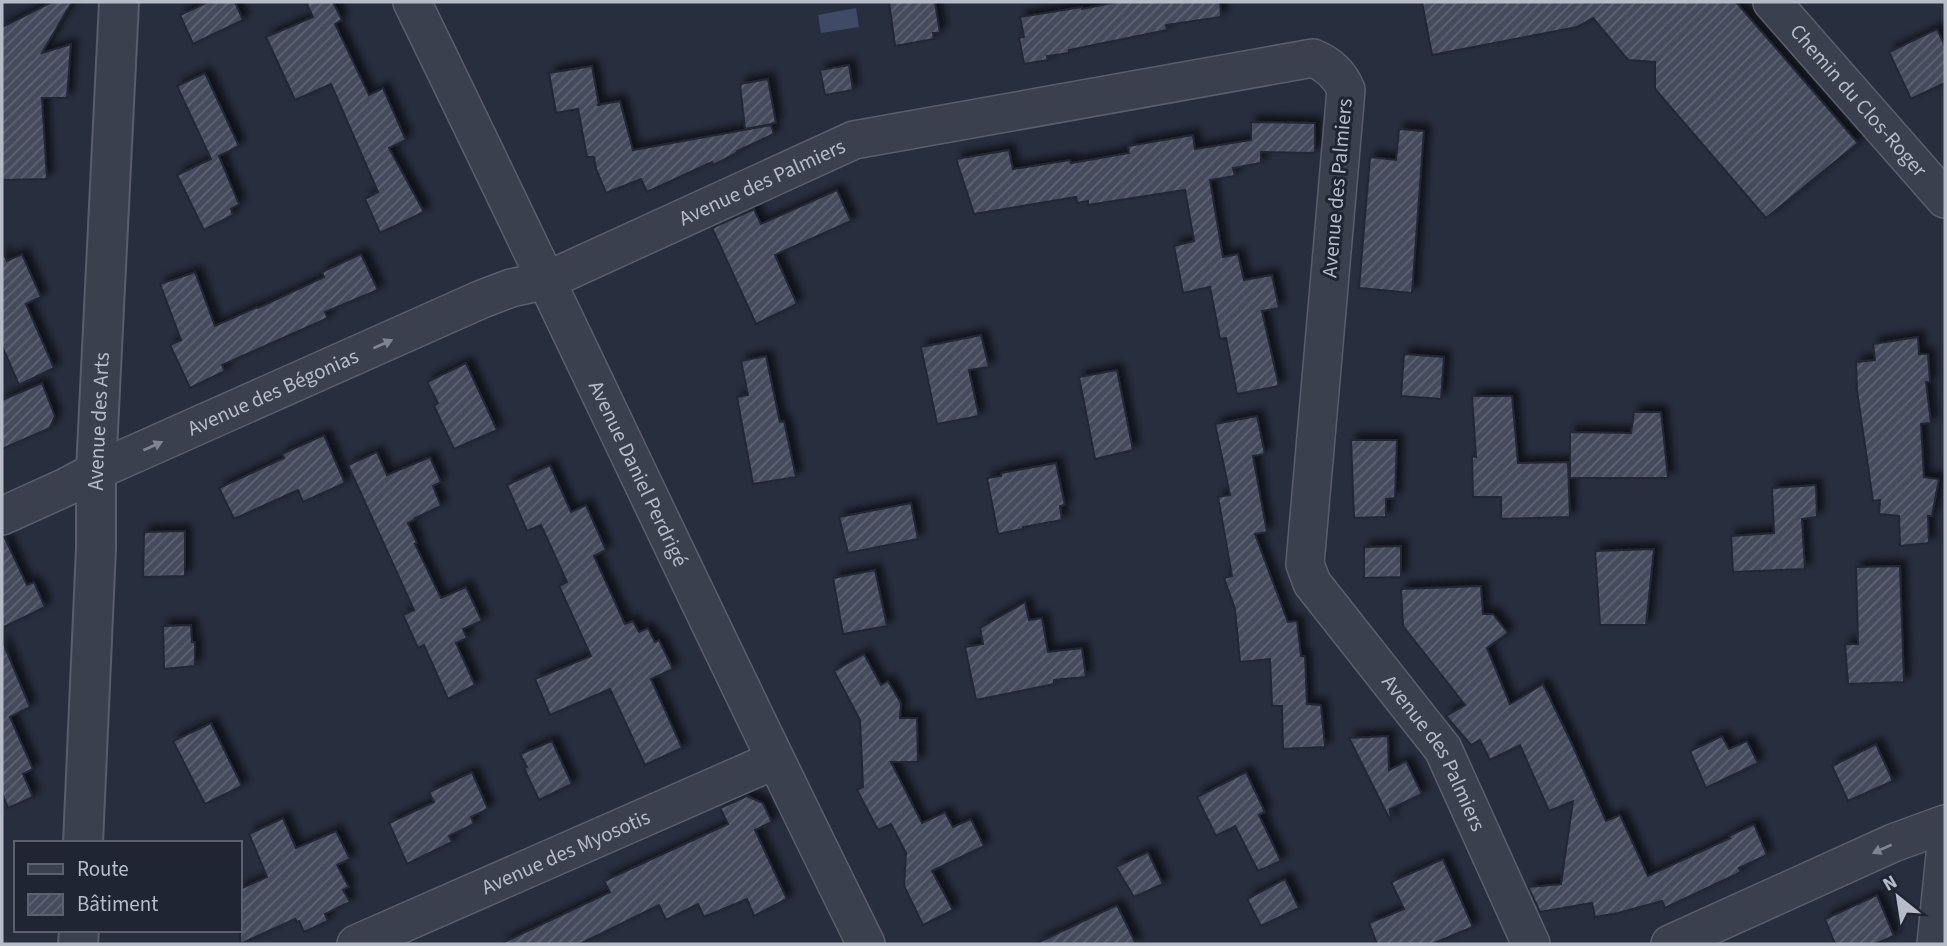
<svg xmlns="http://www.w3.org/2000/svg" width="1947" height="946" font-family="'Source Sans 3',sans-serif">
  <defs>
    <pattern id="building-hatch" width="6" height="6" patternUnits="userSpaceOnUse" patternTransform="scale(1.75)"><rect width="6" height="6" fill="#444c5d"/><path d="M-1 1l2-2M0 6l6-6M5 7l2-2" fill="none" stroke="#5d6473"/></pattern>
    <filter id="shadow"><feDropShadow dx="6" dy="-6" stdDeviation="3.5" flood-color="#0009"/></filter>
  </defs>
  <rect width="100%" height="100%" fill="#272e3e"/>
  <!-- water -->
  <path fill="#3e4a66" d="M 856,8 L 859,27 L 821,33 L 818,15 Z"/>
  <!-- building -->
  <g fill="url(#building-hatch)" stroke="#222736" stroke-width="2" filter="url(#shadow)">
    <path d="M 52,2 L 72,2 L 42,53 L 71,44 L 67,98 L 42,98 L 47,179 L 2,180 L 2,27 Z"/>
    <path d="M 208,2 L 235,2 L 243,20 L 193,44 L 180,15 Z"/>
    <path d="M 306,2 L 333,2 L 342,20 L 335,24 L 369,95 L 383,88 L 406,140 L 389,148 L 424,212 L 380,233 L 365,199 L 378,192 L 331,84 L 295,100 L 266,37 L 313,17 Z"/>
    <path d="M 889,2 L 935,2 L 940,33 L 933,33 L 934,39 L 895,46 Z"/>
    <path d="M 1117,2 L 1220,2 L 1221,17 L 1166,25 L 1167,30 L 1069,50 L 1069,53 L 1047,56 L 1048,60 L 1024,64 L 1019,38 L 1024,37 L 1020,17 L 1082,7 L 1082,9 Z"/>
    <path d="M 1422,2 L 1736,2 L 1858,143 L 1766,218 L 1655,89 L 1655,62 L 1628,60 L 1593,18 L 1577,27 L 1432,55 Z"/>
    <path d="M 1937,29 L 1945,46 L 1945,83 L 1911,99 L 1889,52 Z"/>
    <path d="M 849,65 L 853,90 L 825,95 L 820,70 Z"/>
    <path d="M 592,66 L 599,105 L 597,105 L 620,101 L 633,150 L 771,125 L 774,134 L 737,151 L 738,152 L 714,165 L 712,162 L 647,192 L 641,179 L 606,193 L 596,169 L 594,157 L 587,157 L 578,109 L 556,113 L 549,73 Z"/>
    <path d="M 205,73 L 239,146 L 219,156 L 239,204 L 231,209 L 233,215 L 204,230 L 177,175 L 211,159 L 177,86 Z"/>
    <path d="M 768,79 L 776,123 L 745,129 L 740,84 Z"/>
    <path d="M 1251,122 L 1315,123 L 1315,153 L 1261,152 L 1261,163 L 1233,168 L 1235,176 L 1210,180 L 1223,257 L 1238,254 L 1244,280 L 1272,275 L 1279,308 L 1262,311 L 1279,386 L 1237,394 L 1226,338 L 1220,339 L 1210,287 L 1183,293 L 1174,246 L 1194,241 L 1185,190 L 1088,205 L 1088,201 L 1077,203 L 1076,197 L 974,214 L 956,159 L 1009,150 L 1013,169 L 1070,160 L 1071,163 L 1129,153 L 1128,146 L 1193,135 L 1195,149 L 1251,140 Z"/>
    <path d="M 1399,129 L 1424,131 L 1412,293 L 1359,288 L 1370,157 L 1396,160 Z"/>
    <path d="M 837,190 L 851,221 L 775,255 L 797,304 L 756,324 L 712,228 L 754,209 L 761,224 Z"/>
    <path d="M 2,250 L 7,261 L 22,254 L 41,297 L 26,304 L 54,368 L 19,385 L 2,346 Z"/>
    <path d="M 361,254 L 378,290 L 325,312 L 328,318 L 222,365 L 225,371 L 190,388 L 170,345 L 181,340 L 160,284 L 195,272 L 215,326 L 257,307 L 258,308 L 324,277 L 322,272 Z"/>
    <path d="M 981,335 L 989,367 L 969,370 L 979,416 L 937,424 L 921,347 Z"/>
    <path d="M 1918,337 L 1919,354 L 1928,354 L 1930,382 L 1926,382 L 1931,423 L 1921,424 L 1924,477 L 1939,479 L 1932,516 L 1928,516 L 1929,543 L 1900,546 L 1899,516 L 1879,514 L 1880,500 L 1873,501 L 1857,391 L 1856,362 L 1875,360 L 1873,344 Z"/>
    <path d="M 1404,354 L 1444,357 L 1441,399 L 1401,396 Z"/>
    <path d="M 766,356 L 780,422 L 784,421 L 796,477 L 753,484 L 737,397 L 748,395 L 741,361 Z"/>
    <path d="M 466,363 L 497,430 L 454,449 L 434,406 L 438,403 L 427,382 Z"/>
    <path d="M 1117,370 L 1133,450 L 1095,459 L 1079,377 Z"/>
    <path d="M 42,383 L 55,416 L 50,428 L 2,449 L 2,400 Z"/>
    <path d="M 1472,396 L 1512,396 L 1518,463 L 1568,462 L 1570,517 L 1501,519 L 1501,497 L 1473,497 L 1472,456 L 1476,457 Z"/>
    <path d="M 1634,412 L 1661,412 L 1668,478 L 1570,478 L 1570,432 L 1631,433 Z"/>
    <path d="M 1257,416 L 1265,454 L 1253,456 L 1267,532 L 1255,534 L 1288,622 L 1297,621 L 1301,656 L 1305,656 L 1307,704 L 1321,705 L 1325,747 L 1283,749 L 1282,706 L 1272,706 L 1270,659 L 1240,662 L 1235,609 L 1224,578 L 1232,576 L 1218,497 L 1230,495 L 1215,424 Z"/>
    <path d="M 324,435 L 345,483 L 303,502 L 298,490 L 234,519 L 219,488 L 284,458 L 282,454 Z"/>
    <path d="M 1351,440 L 1397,440 L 1395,498 L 1386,499 L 1386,517 L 1354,518 Z"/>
    <path d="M 377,452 L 387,475 L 430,457 L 441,482 L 433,486 L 441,506 L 415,518 L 416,519 L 408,523 L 417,543 L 415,544 L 441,598 L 466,587 L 482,621 L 463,629 L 467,638 L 456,643 L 475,685 L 448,699 L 424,645 L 418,648 L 403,615 L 414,610 L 348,465 Z"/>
    <path d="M 1056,463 L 1065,505 L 1060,506 L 1062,520 L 1023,527 L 1023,529 L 998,534 L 987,478 L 1001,476 L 1001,473 Z"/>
    <path d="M 550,465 L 571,512 L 586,505 L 606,550 L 594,556 L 625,624 L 633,621 L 639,632 L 648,628 L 655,642 L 659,640 L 673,669 L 651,679 L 682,748 L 645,765 L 610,689 L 550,715 L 535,679 L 591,656 L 559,586 L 567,582 L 541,525 L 527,531 L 507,485 Z"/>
    <path d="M 1816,485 L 1817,517 L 1802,519 L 1805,569 L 1733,572 L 1731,536 L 1774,533 L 1772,488 Z"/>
    <path d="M 911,503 L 918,539 L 848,553 L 839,517 Z"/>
    <path d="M 185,531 L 185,576 L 143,577 L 144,532 Z"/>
    <path d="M 4,536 L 27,585 L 34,582 L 45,607 L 2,628 L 2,537 Z"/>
    <path d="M 1401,546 L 1401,577 L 1364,578 L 1364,547 Z"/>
    <path d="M 1654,549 L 1646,625 L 1600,625 L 1595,551 Z"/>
    <path d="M 1900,566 L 1904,682 L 1848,684 L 1845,644 L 1858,644 L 1856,567 Z"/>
    <path d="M 875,570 L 887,626 L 843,634 L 833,578 Z"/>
    <path d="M 1481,586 L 1483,614 L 1493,614 L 1508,633 L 1487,648 L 1510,704 L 1543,684 L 1573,746 L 1606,821 L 1620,815 L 1648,876 L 1730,838 L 1729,836 L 1754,824 L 1767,855 L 1739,868 L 1741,872 L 1665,908 L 1662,901 L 1618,913 L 1595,917 L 1592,903 L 1540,912 L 1528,887 L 1561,884 L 1573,801 L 1549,811 L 1520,745 L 1490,760 L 1480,740 L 1471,745 L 1446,716 L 1465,705 L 1403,626 L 1401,589 Z"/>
    <path d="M 1025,602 L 1029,620 L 1042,618 L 1048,652 L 1082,648 L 1086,677 L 1054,680 L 1054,684 L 976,700 L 965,647 L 983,644 L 980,628 Z"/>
    <path d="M 191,625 L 192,642 L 195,642 L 195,666 L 164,669 L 163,626 Z"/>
    <path d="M 2,640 L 30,707 L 10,717 L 33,769 L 23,774 L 33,797 L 8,808 L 2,793 Z"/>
    <path d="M 864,654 L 881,685 L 888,681 L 901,703 L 900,718 L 917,718 L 918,762 L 891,762 L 922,823 L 945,812 L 953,827 L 971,819 L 984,846 L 932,871 L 953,910 L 923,925 L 904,886 L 906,853 L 891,824 L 878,830 L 857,790 L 863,787 L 860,720 L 834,671 Z"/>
    <path d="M 211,723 L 242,786 L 205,804 L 173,741 Z"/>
    <path d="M 1388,736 L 1389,770 L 1406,761 L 1422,794 L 1390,809 L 1391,822 L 1349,738 Z"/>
    <path d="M 1722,736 L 1729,749 L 1747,741 L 1758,763 L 1706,788 L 1690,751 Z"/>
    <path d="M 552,741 L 572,784 L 539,800 L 524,768 L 527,767 L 520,754 Z"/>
    <path d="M 1876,744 L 1893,781 L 1848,801 L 1832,766 Z"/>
    <path d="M 472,772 L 488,809 L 471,817 L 474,824 L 449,836 L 452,842 L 407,864 L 389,823 L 434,802 L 429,792 Z"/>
    <path d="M 1246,772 L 1265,812 L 1259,815 L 1281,861 L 1258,871 L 1235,826 L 1216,836 L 1197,797 Z"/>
    <path d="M 747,796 L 763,803 L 772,822 L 755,830 L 787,899 L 754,916 L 747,899 L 704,917 L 698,904 L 666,920 L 659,905 L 580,944 L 500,944 L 610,892 L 604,881 L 728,824 L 720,808 Z"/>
    <path d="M 283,818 L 296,848 L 336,831 L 350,859 L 337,865 L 349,887 L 343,890 L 350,902 L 325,914 L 328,921 L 304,932 L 299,921 L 297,922 L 295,919 L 240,944 L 240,889 L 267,877 L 249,834 Z"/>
    <path d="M 1148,852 L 1163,884 L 1134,897 L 1116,867 Z"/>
    <path d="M 1443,859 L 1473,927 L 1432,944 L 1377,944 L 1369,923 L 1404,909 L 1391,882 Z"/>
    <path d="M 1285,879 L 1299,908 L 1261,926 L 1247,899 Z"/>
    <path d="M 1877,895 L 1894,936 L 1875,944 L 1835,944 L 1825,919 Z"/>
    <path d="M 1117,905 L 1136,944 L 1035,944 Z"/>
  </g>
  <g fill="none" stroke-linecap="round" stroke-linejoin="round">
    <!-- minor casing -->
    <g stroke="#595e6c" stroke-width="40">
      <g id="minor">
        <path id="s1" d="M 412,2 C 565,315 711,632 866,944"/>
        <path id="s2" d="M 1772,2 L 1945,199"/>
        <path id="s3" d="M 2,516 L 66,487 L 96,471 L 482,299 L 511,288 L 548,280 L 854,140 L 1313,58 C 1328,64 1340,75 1346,90 L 1305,564 L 1312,583 L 1443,749 L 1531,944"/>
        <path id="s4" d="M 356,944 L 775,760"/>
        <path d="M 1670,944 L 1893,843 L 1945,824"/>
        <path d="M 1936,944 L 1945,855"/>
      </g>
    </g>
    <!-- tertiary casing -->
    <g stroke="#595e6c" stroke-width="42">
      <g id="tertiary">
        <path id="s5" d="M 83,843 L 96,548 L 96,471 L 119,2"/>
        <path d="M 78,944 L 79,930"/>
      </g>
    </g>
    <!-- minor -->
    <use href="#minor" stroke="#3b404e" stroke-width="37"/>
    <!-- tertiary -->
    <use href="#tertiary" stroke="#3b404e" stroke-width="38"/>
  </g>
  <!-- one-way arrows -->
  <defs><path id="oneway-solid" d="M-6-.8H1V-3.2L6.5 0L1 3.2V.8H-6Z" transform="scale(1.75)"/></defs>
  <g fill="#7f8492">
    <use href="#oneway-solid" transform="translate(383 344) rotate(-24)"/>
    <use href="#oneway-solid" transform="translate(153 446) rotate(-24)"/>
    <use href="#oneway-solid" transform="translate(1882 849) rotate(156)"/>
  </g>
  <g text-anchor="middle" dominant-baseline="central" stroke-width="6" stroke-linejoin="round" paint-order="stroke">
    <!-- street labels -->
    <g font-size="21" fill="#b7bcc9" stroke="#202534">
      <text stroke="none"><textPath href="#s2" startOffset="131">Chemin du Clos-Roger</textPath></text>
      <text stroke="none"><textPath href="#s3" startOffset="831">Avenue des Palmiers</textPath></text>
      <text transform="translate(1337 188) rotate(-85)">Avenue des Palmiers</text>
      <text stroke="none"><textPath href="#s3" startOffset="298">Avenue des Bégonias</textPath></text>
      <text stroke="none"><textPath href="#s5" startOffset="422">Avenue des Arts</textPath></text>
      <text stroke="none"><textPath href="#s1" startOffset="523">Avenue Daniel Perdrigé</textPath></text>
      <text stroke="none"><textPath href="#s3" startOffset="2152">Avenue des Palmiers</textPath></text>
      <text stroke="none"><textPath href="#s4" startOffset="229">Avenue des Myosotis</textPath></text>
    </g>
  </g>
  <!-- border -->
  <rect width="1947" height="946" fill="none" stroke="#b7bcc9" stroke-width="7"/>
  <!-- legend -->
  <rect x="14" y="841" width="228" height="91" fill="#202534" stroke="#5c6170" stroke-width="2"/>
  <rect x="28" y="864" width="35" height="10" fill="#3b404e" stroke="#5c6170" stroke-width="2"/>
  <text x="77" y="876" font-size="21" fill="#b7bcc9">Route</text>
  <rect x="28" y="894" width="35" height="21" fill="url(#building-hatch)" stroke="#5c6170" stroke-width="2"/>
  <text x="77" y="911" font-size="21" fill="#b7bcc9">Bâtiment</text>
  <!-- north arrow -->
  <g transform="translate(1898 897) rotate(330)" stroke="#202534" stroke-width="5" paint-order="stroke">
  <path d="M0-5L12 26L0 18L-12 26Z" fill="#b7bcc9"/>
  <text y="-10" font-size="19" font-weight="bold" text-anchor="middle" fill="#b7bcc9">N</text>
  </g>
</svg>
